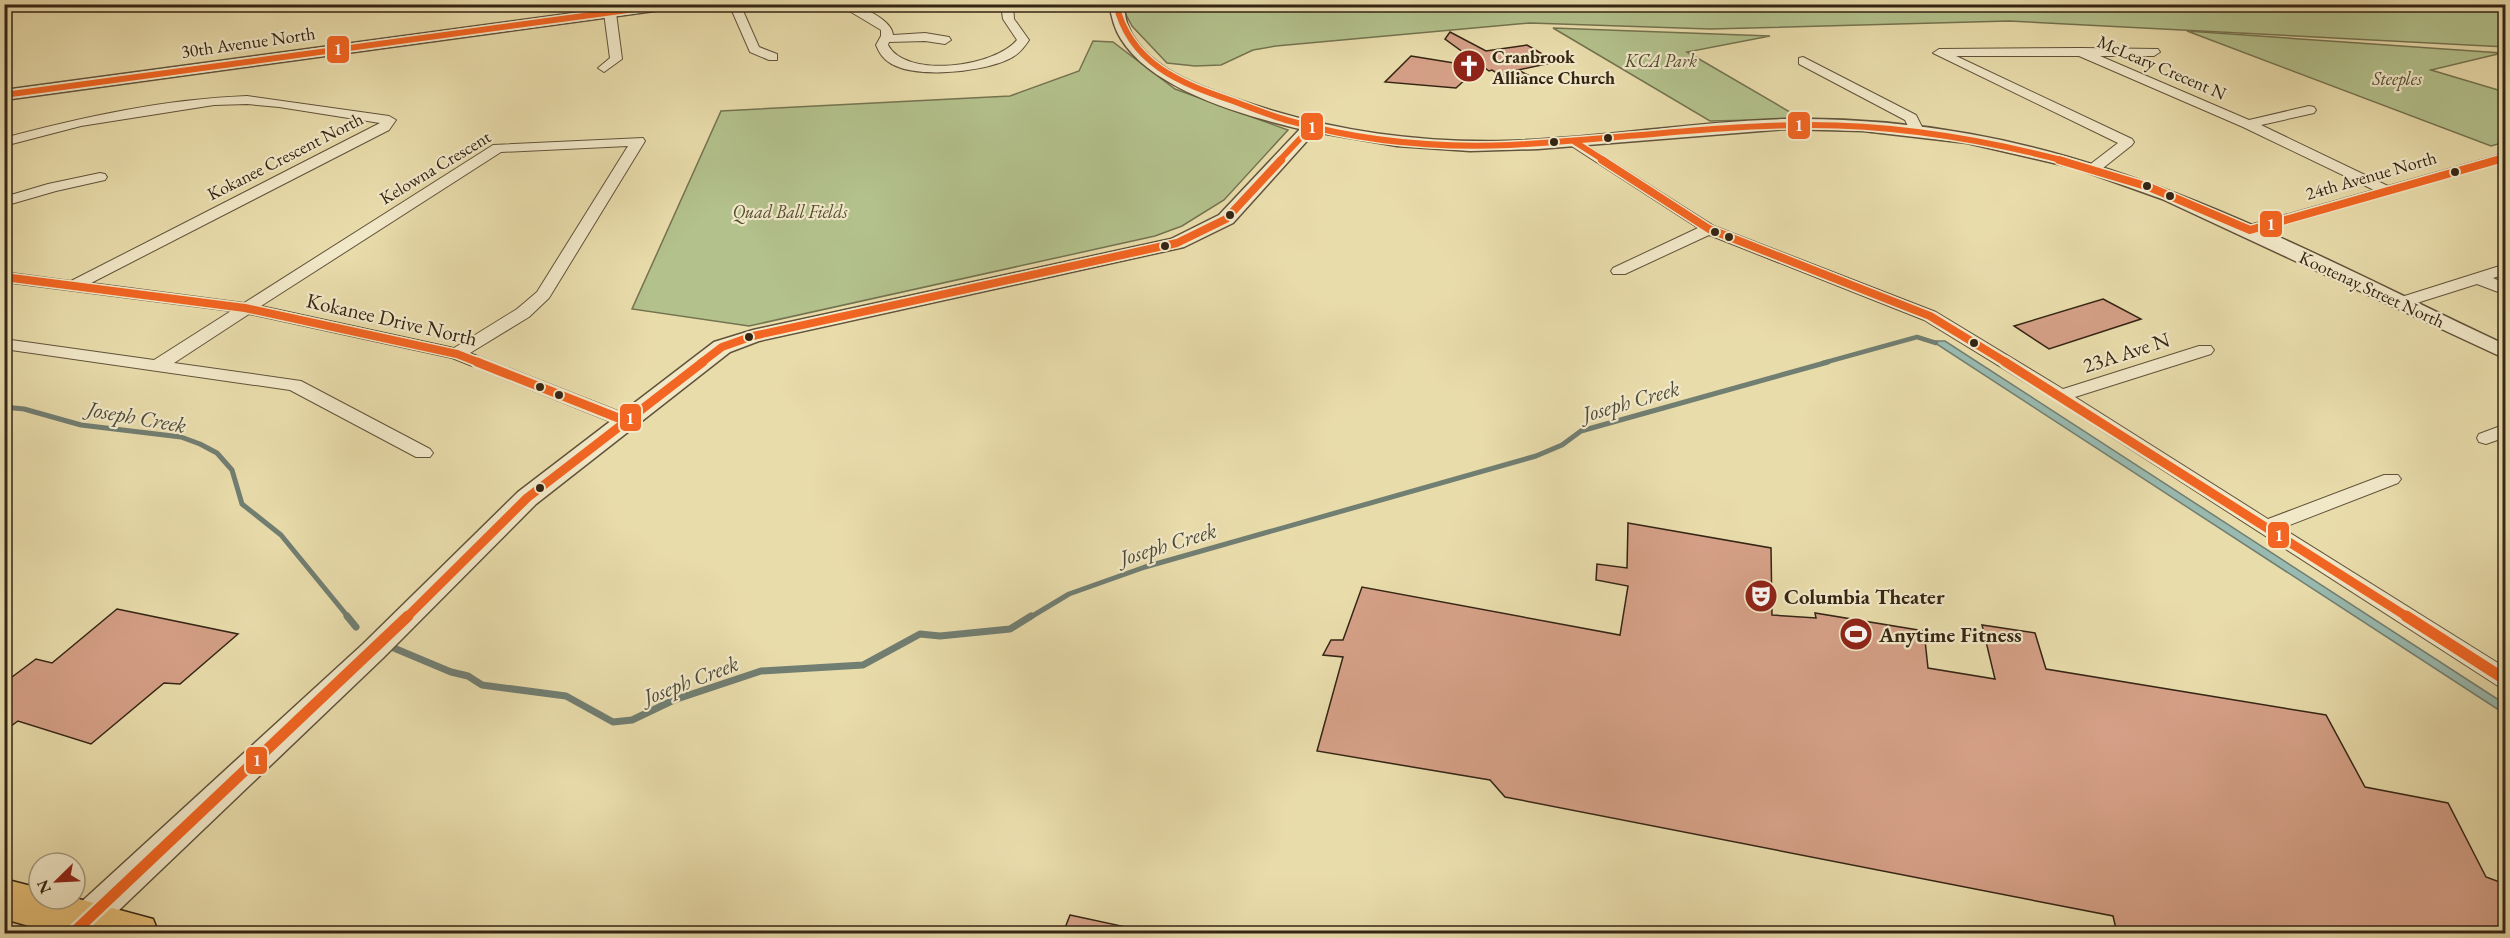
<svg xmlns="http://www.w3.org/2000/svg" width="2510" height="938" font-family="'EB Garamond',serif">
  <rect width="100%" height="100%" fill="#e9dcab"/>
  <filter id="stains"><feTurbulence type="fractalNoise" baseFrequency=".00333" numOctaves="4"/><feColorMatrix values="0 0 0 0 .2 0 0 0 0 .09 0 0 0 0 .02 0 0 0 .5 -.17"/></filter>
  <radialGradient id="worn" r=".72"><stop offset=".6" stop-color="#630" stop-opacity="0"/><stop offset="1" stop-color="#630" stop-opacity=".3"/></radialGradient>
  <!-- green -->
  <g fill="#b3c18c" stroke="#747350" stroke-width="1.5">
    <path d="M 2505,4 L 2506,47 L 2009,21 L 1710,29 L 1530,23 L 1276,46 L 1253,50 L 1221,65 L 1195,66 L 1167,63 L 1132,26 L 1121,5 Z"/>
    <path d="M 1553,28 L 1770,36 L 1687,52 L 1802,119 L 1710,121 Z"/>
    <path d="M 2187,31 L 2502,53 L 2431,70 L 2505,92 L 2505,142 L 2491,146 Z"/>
    <path d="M 1093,41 L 1113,42 L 1175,89 L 1288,130 L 1224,200 L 1182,226 L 1155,236 L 749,326 L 632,309 L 721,111 L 1010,96 L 1079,71 Z"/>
  </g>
  <!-- water -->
  <path fill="#99bab0" stroke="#717e72" stroke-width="1.5" d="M 1932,341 L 1945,341 L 2505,704 L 2505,714 Z"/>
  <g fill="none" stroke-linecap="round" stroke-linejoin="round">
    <!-- stream-far2 -->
    <path stroke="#717e72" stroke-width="4.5" d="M 1823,363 L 1917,337 L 1936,343"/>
    <!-- stream-far1 -->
    <g stroke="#717e72" stroke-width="5">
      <path d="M 4,407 L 24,409 L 81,425 L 181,437 L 200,444 L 217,453 L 232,470 L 242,504 L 281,535 L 349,618"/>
      <path d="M 1029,618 L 1069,594 L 1145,567 L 1536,456 L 1562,445 L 1581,431 L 1828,362"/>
    </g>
    <!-- stream -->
    <g stroke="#717e72" stroke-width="7">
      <path d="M 347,616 L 356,627"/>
      <path d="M 389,646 L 451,672 L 468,676 L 482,685 L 566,696 L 613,722 L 632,720 L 674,700 L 761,671 L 863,665 L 920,634 L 940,636 L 1010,629 L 1031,616"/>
    </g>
  </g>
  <!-- building -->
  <g fill="#d5a087" stroke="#342514" stroke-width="1.5">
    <path d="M 1450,32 L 1486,51 L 1527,45 L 1556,62 L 1518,70 L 1534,78 L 1511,82 L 1492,70 L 1489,71 L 1445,39 Z"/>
    <path d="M 1411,56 L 1479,67 L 1456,88 L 1385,82 Z"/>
    <path d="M 2103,299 L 2141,319 L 2049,349 L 2014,326 Z"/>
    <path d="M 1628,523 L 1771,548 L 1772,615 L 1816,618 L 1815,613 L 1924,631 L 1928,668 L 1995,679 L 1982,625 L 2035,633 L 2046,669 L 2326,715 L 2365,787 L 2448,803 L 2486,877 L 2505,884 L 2505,933 L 2117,933 L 2113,916 L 1505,797 L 1490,780 L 1317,751 L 1343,657 L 1323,655 L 1331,640 L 1343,640 L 1362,587 L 1620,635 L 1628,586 L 1596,580 L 1597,564 L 1627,568 Z"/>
    <path d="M 117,609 L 238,634 L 180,684 L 164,683 L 91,744 L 18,721 L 4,731 L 4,683 L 36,659 L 52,663 Z"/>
    <path d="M 1070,915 L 1126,927 L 1126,933 L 1063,933 Z"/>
  </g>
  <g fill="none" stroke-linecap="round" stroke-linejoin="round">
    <!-- minor casing -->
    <g stroke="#61533a" stroke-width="2">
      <g id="minor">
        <path d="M 601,4 L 612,4 L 616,13 L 622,59 L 604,72 L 598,68 L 610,58 L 604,13 Z"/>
        <path d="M 729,4 L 740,4 L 759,47 L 777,54 L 777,60 L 769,60 L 750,52 Z"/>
        <path d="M 845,4 C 858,4 892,19 893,35 L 925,33 L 949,37 L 951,40 L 945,44 L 925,41 L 889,42 L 888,45 C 906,79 995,67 1017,40 L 1003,19 L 1001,4 L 1013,4 L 1014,19 L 1029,40 C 1024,48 1018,55 1009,59 C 983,72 904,82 883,57 C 880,54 878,49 876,45 L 881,36 L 881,30 L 851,12 Z"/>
        <path d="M 2081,48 L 2158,49 L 2160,52 L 2154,56 L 2100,56 L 2249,120 L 2309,106 L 2314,107 L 2316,110 L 2314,113 L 2261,125 L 2388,186 L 2506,153 L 2506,161 L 2247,235 L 2242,233 L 2239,230 L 2242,227 L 2374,190 L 2243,127 L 2079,56 L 1956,56 L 2132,139 L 2134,142 L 2132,145 L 2098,172 L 2088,172 L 2086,169 L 2088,166 L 2118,143 L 1933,53 L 1939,49 Z"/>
        <path d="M 1803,57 L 1916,115 L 1924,131 L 1922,134 L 1912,134 L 1905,120 L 1799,64 L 1799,58 Z"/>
        <path d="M 247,96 L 389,116 L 396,120 L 389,130 L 91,283 L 244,303 L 493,145 L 643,138 L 645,141 L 549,298 L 529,317 L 470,353 L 633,417 L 635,421 L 633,425 L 619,425 L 452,358 L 249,314 L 174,363 L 301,381 L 430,449 L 433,453 L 430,457 L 416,457 L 290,390 L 4,349 L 4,339 L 154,360 L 231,311 L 4,282 L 4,272 L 71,281 L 380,123 L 279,107 L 247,104 L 214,105 L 81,126 L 4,146 L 4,138 C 83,117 165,99 247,96 ZM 628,146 L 537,292 L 517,309 L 454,348 L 261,306 L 501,152 Z"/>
        <path d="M 1575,138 L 1714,226 L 1936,312 L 2063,389 L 2199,346 L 2211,346 L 2214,350 L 2211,354 L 2075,397 L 2268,519 L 2384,475 L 2398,475 L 2401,479 L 2398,483 L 2282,528 L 2506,668 L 2506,688 L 2498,686 L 2050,397 L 1924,320 L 1709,235 L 1625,274 L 1613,274 L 1611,271 L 1613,268 L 1698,228 L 1570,145 L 1568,142 L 1570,139 Z"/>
        <path d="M 100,173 L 105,174 L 107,177 L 105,180 L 56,191 L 4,206 L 4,197 L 48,184 Z"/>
        <path d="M 2506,264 L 2506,274 L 2493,278 L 2506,284 L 2506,295 L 2477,284 L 2401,308 L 2393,303 L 2395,299 Z"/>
        <path d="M 2506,424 L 2506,437 L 2486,444 L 2479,442 L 2477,438 L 2479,434 Z"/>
      </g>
    </g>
    <!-- tertiary casing -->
    <g stroke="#61533a" stroke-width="3">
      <g id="tertiary">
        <path d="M 642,4 L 683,4 L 676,8 L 4,100 L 4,90 Z"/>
        <path d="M 1109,4 L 1123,4 C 1125,11 1125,19 1128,26 C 1144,67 1198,86 1236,99 C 1322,129 1413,143 1505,141 C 1599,139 1692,121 1786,119 C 1847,118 1909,123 1970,134 C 2161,168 2331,263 2506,345 L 2506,359 L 2162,199 L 2075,168 L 1967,143 L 1863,131 L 1785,129 L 1538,149 L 1470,151 L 1397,146 L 1315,132 L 1233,223 L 1184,247 L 759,341 L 730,352 L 536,504 L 383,658 L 94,934 L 66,934 L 62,926 L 67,915 L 363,644 L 518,492 L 714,342 L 753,330 L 1171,239 L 1219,215 L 1300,129 C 1245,116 1152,90 1121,39 C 1114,28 1112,17 1109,4 Z"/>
      </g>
    </g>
    <!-- trunk casing -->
    <g stroke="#342514" stroke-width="3">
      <path id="trunk" d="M 4,879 L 39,888 L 39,899 L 75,898 L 153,919 L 159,934 L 58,934 L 4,919 Z"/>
    </g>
    <!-- minor -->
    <use href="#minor" fill="#f1e8c8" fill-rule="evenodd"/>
    <!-- tertiary -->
    <use href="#tertiary" fill="#f1e8c8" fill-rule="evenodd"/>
    <!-- trunk -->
    <use href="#trunk" fill="#e4be76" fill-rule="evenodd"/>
    <!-- bus-1-far3 casing -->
    <g stroke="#f1e8c8" stroke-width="9">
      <g id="bus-1-far3">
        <path d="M 1116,4 C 1130,64 1180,83 1233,101 C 1252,108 1271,116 1290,121 C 1360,141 1437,148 1510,145 C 1610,140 1711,125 1811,125 C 1898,125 1981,139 2065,161"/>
        <path d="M 4,95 L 672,4"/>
        <path d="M 1575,142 L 1605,161"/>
        <path d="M 1279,161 L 1310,128"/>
        <path d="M 2491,161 L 2506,157"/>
      </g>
    </g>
    <!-- bus-1-far2 casing -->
    <g stroke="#f1e8c8" stroke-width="11">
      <g id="bus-1-far2">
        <path d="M 1602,160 L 1709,229 L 1930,316 L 2007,363"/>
        <path d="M 2059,160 L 2149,187 L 2250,230 L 2497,160"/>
        <path d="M 4,277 L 245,308 L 457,354 L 480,363"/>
        <path d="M 701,363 L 722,347 L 753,336 L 1177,243 L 1226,219 L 1281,160"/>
      </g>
    </g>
    <!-- bus-1-far1 casing -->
    <g stroke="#f1e8c8" stroke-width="14">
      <g id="bus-1-far1">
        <path d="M 477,362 L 626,421"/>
        <path d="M 2005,362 L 2409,618"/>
        <path d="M 406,618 L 527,498 L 703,362"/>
      </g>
    </g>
    <!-- bus-1 casing -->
    <g stroke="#f1e8c8" stroke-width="16">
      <g id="bus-1">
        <path d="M 2406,616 L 2506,680"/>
        <path d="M 72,934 L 408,616"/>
      </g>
    </g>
    <!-- bus-1-far3 -->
    <use href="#bus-1-far3" stroke="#f26522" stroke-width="6"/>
    <!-- bus-1-far2 -->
    <use href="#bus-1-far2" stroke="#f26522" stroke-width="8"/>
    <!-- bus-1-far1 -->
    <use href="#bus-1-far1" stroke="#f26522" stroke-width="9"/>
    <!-- bus-1 -->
    <use href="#bus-1" stroke="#f26522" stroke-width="11"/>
  </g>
  <!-- icons -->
  <defs>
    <g id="church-disc" transform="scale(1.725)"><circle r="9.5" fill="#8f2418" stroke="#f1e8c8"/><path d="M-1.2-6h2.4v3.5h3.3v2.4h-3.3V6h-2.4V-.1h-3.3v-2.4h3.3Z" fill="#fff"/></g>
    <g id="theatre-disc" transform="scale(1.725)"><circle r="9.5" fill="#8f2418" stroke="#f1e8c8"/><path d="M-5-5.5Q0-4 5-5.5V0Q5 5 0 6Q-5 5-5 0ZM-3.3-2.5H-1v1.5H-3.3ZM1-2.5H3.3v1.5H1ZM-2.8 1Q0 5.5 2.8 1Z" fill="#fff"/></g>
    <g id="stadium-disc" transform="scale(1.725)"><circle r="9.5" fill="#8f2418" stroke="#f1e8c8"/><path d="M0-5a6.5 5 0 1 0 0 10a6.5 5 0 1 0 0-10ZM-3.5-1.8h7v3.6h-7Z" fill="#fff"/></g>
  </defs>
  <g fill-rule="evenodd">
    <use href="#church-disc" x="1469" y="66"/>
    <use href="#theatre-disc" x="1761" y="596"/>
    <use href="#stadium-disc" x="1856" y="634"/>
  </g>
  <!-- markers -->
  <g fill="#342514" stroke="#f1e8c8" stroke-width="2">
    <circle cx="1608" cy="138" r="5"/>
    <circle cx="1554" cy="142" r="5"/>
    <circle cx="2455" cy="172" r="5"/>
    <circle cx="2147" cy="186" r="5"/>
    <circle cx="2170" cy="196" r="5"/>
    <circle cx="1230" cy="215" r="5"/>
    <circle cx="1715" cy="232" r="5"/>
    <circle cx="1729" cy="237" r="5"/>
    <circle cx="1165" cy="246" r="5"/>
    <circle cx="749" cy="337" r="5"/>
    <circle cx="1974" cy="343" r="5"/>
    <circle cx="540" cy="387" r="5"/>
    <circle cx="559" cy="395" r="5"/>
    <circle cx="540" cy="488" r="5"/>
  </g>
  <g text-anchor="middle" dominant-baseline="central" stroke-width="4.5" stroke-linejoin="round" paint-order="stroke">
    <!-- far-street labels -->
    <g font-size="18" fill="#342514" stroke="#f1e8c8">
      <text transform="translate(248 42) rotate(-8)">30th Avenue North</text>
      <text transform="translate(2162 67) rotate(23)">McLeary Crecent N</text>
      <text transform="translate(285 156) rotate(-27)">Kokanee Crescent North</text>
      <text transform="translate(435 167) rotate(-31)">Kelowna Crescent</text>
      <text transform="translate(2371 175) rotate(-16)">24th Avenue North</text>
      <text transform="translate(2372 289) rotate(25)">Kootenay Street North</text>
    </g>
    <!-- far-poi labels -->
    <g font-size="18" font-weight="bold" fill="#342514" stroke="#f1e8c8" text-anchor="start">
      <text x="1492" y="56">Cranbrook<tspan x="1492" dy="21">Alliance Church</tspan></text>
    </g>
    <!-- far-park labels -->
    <g font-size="18" font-style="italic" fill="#544c32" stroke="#f1e8c8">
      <text x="1661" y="60">KCA Park</text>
      <text x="2397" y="78">Steeples</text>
      <text x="790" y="211">Quad Ball Fields</text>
    </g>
    <!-- street labels -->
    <g font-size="21" fill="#342514" stroke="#f1e8c8">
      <text transform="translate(392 319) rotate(13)">Kokanee Drive North</text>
      <text transform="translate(2126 352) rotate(-18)">23A Ave N</text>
    </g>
    <!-- poi labels -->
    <g font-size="21" font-weight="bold" fill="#342514" stroke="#f1e8c8" text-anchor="start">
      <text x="1784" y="596">Columbia Theater</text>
      <text x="1879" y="634">Anytime Fitness</text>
    </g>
    <!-- water labels -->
    <g font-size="22" font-style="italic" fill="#4d4a3b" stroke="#f1e8c8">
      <text transform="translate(1631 401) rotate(-16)">Joseph Creek</text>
      <text transform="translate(137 417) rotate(10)">Joseph Creek</text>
      <text transform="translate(1168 544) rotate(-17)">Joseph Creek</text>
      <text transform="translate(691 680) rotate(-21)">Joseph Creek</text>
    </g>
  </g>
  <g stroke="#f1e8c8" stroke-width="2">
    <rect x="326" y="35" width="24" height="29" rx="6" fill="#f26522"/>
    <rect x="1787" y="111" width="24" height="29" rx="6" fill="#f26522"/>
    <rect x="1300" y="112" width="24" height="29" rx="6" fill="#f26522"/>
    <rect x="2259" y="210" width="24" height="28" rx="6" fill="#f26522"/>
    <rect x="619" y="403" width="23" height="29" rx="6" fill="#f26522"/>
    <rect x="2267" y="521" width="23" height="28" rx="6" fill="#f26522"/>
    <rect x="245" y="746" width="23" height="29" rx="6" fill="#f26522"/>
  </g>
  <g font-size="16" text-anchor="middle" font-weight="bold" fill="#fff">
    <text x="338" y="55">1</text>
    <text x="1799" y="131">1</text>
    <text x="1312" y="133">1</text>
    <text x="2271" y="230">1</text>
    <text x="630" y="424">1</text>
    <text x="2279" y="541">1</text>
    <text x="257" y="766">1</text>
  </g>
  <!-- margin -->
  <rect width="2510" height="938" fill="none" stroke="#e9dcab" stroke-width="24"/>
  <rect x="6" y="6" width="2498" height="926" fill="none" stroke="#342514" stroke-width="3"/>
  <rect x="12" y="12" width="2486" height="914" fill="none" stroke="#342514" stroke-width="1.5"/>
  <!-- north arrow -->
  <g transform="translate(57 881) rotate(246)"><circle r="28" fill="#f1e8c8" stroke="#a59a80" stroke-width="1.5"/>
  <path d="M0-4.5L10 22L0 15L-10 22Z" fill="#8f2418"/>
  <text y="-9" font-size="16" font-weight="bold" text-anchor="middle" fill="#342514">N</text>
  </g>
  <rect width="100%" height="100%" filter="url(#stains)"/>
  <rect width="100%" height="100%" fill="url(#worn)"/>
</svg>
